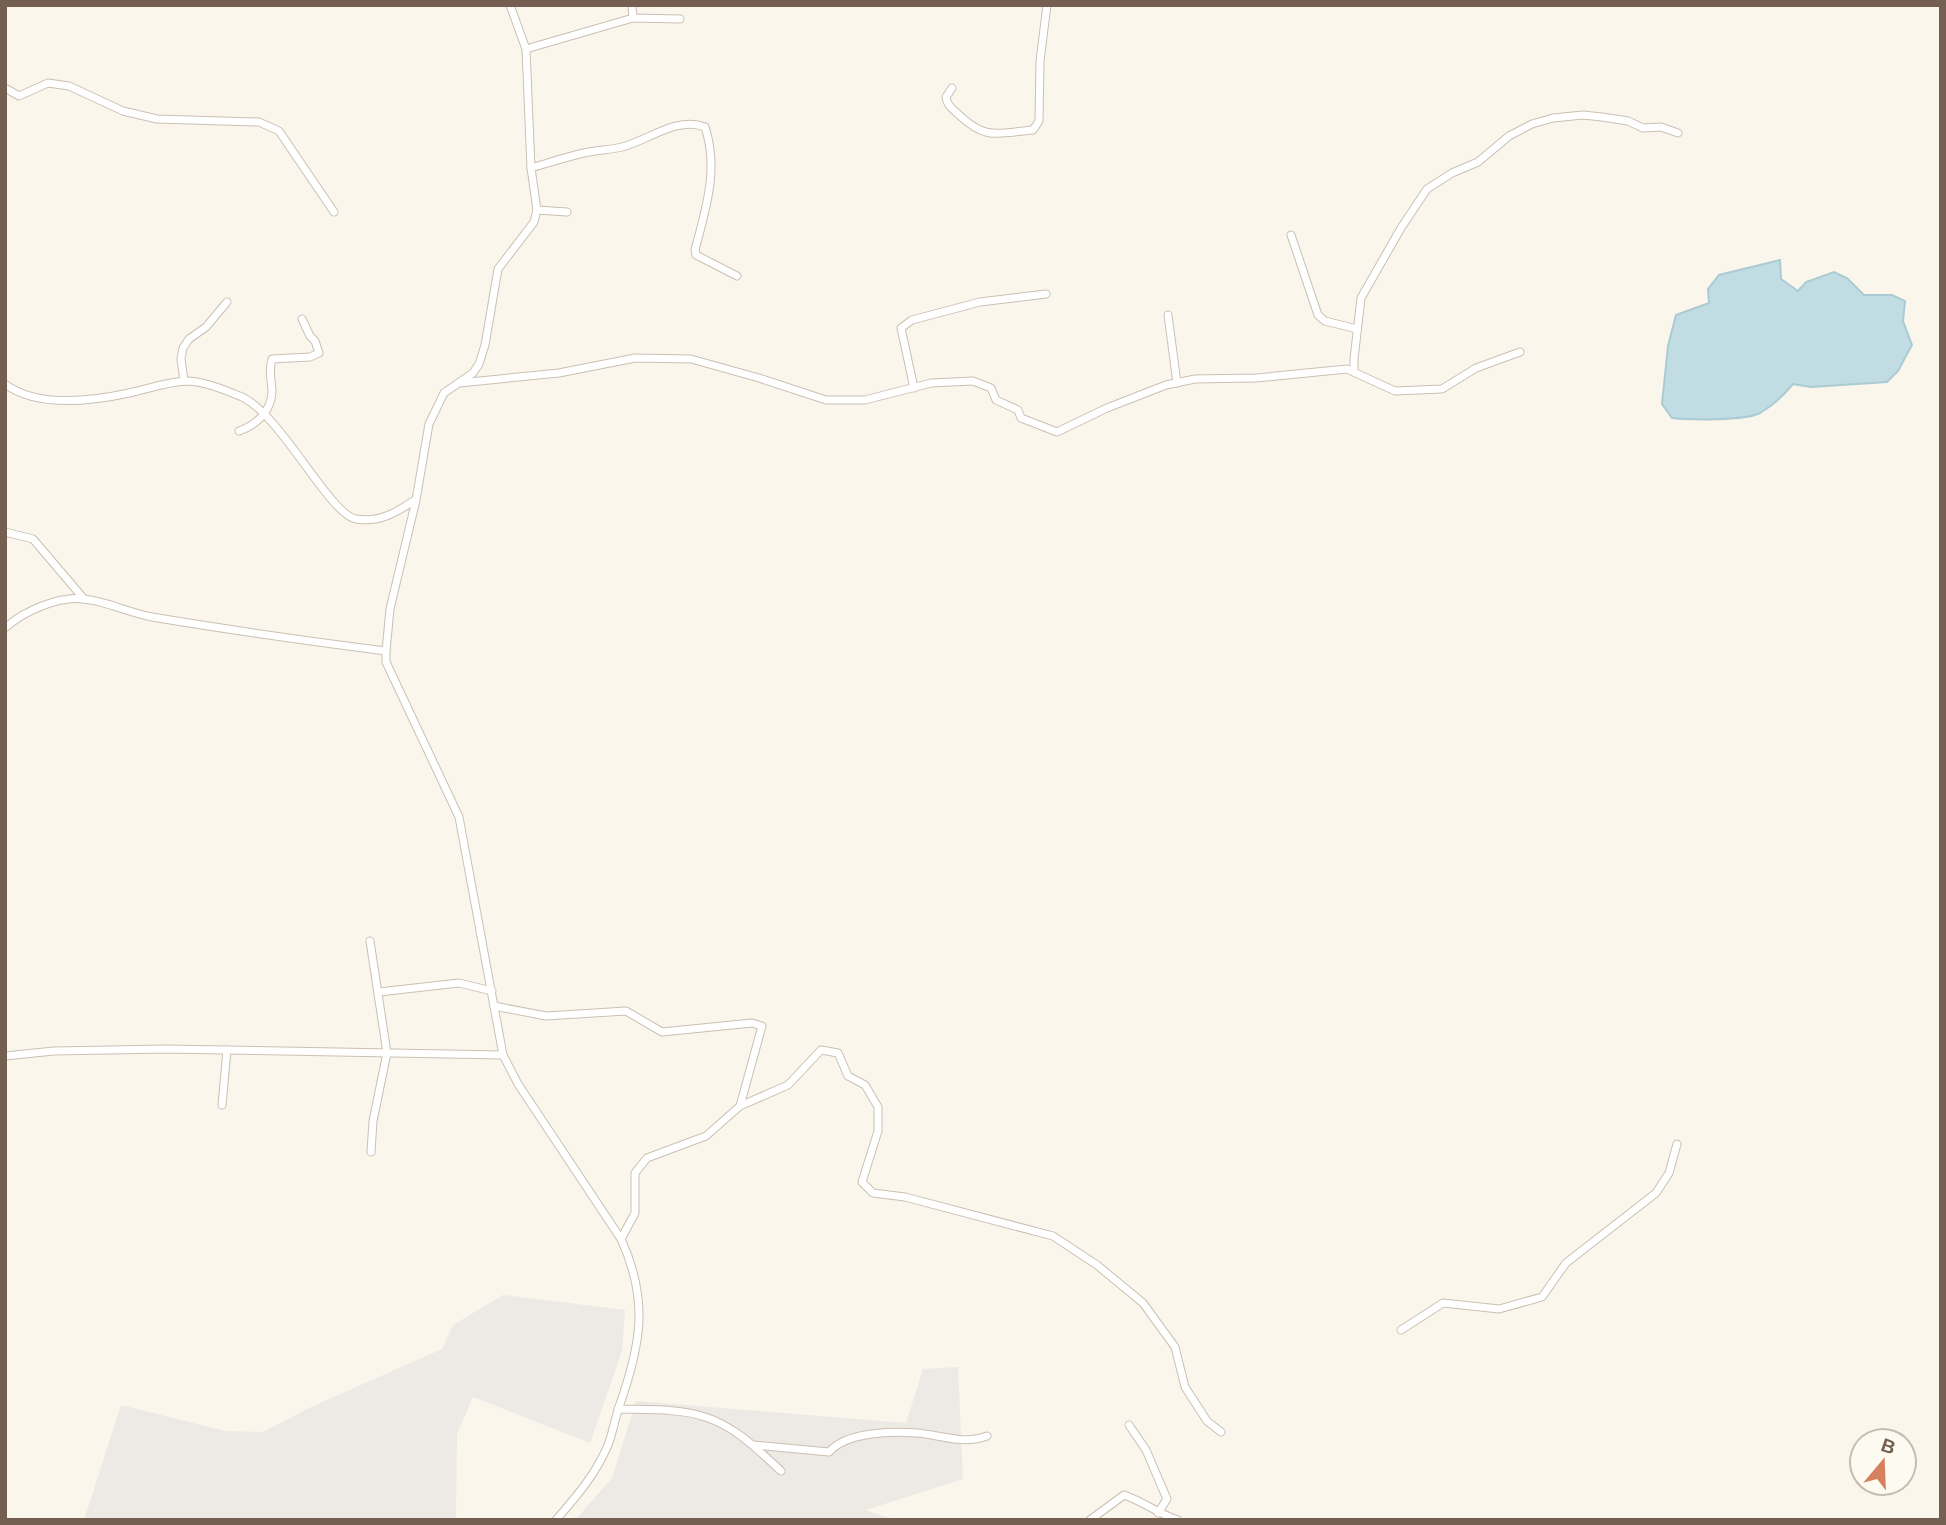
<svg xmlns="http://www.w3.org/2000/svg" width="1946" height="1525" font-family="Helvetica,sans-serif">
  <rect width="100%" height="100%" fill="#fbf6ec"/>
  <!-- industrial -->
  <g fill="#ede9e4">
    <path d="M 503,1295 L 625,1310 L 622,1351 L 590,1443 L 473,1397 L 457,1434 L 456,1520 L 84,1520 L 121,1405 L 225,1431 L 263,1432 L 309,1408 L 442,1349 L 453,1325 Z"/>
    <path d="M 958,1367 L 963,1479 L 866,1510 L 895,1520 L 575,1520 L 612,1478 L 636,1401 L 906,1423 L 923,1369 Z"/>
  </g>
  <!-- water -->
  <path fill="#c2dce3" stroke="#aacbd3" stroke-width="2" d="M 1780,260 L 1781,279 L 1798,291 L 1806,282 L 1834,272 L 1847,278 L 1864,295 L 1892,295 L 1905,301 L 1903,321 L 1912,345 L 1898,371 L 1887,382 L 1811,387 L 1793,384 C 1783,396 1774,405 1760,413 C 1744,421 1691,420 1672,418 L 1662,404 L 1668,346 L 1676,315 L 1709,303 L 1708,289 L 1719,275 Z"/>
  <g fill="none" stroke-linecap="round" stroke-linejoin="round">
    <!-- minor casing -->
    <g stroke="#ccbfb3" stroke-width="9">
      <g id="minor">
        <path d="M 510,5 L 526,49 L 531,168 L 537,210 L 534,222 L 498,269 L 485,345 L 479,364 L 473,373 L 444,393 L 429,424 L 416,500 L 390,609 L 386,651 L 386,662 L 459,817 L 503,1055 L 518,1084 L 621,1239 C 649,1300 641,1344 620,1404 C 615,1418 613,1432 608,1445 C 596,1474 576,1497 556,1520"/>
        <path d="M 632,5 L 633,18"/>
        <path d="M 526,49 L 633,18 L 680,19"/>
        <path d="M 5,88 L 19,96 L 48,83 L 69,86 L 123,111 L 157,119 L 259,122 L 279,131 L 334,212"/>
        <path d="M 952,88 L 946,97 C 947,106 953,109 959,115 C 987,141 998,133 1033,130 L 1039,121 L 1040,61 L 1047,5"/>
        <path d="M 531,168 C 548,163 566,157 584,153 C 597,150 610,150 622,147 C 649,140 677,116 705,127 C 719,169 706,208 695,250 L 696,255 L 737,276"/>
        <path d="M 537,210 L 567,212"/>
        <path d="M 1291,235 L 1318,315 L 1325,321 L 1357,329"/>
        <path d="M 1168,315 L 1177,383"/>
        <path d="M 1354,372 L 1354,359 L 1361,298 L 1401,228 L 1427,189 L 1452,173 L 1478,162 L 1509,136 L 1532,124 L 1553,118 L 1583,115 L 1602,117 L 1628,121 L 1643,128 L 1661,127 L 1678,133"/>
        <path d="M 184,381 L 181,359 L 183,348 L 189,339 L 206,327 L 227,302"/>
        <path d="M 459,383 L 559,373 L 635,358 L 691,359 L 759,378 L 826,400 L 865,400 L 931,383 L 973,381 L 991,388 L 996,400 L 1018,410 L 1021,418 L 1057,432 L 1107,408 L 1166,385 L 1195,379 L 1256,378 L 1347,369 L 1395,391 L 1442,389 L 1476,368 L 1520,352"/>
        <path d="M 5,384 C 37,408 92,401 129,393 C 148,389 166,382 186,381 C 204,381 225,390 242,397 C 281,415 330,515 356,519 C 380,523 397,512 415,500"/>
        <path d="M 914,388 L 901,328 L 912,320 L 980,302 L 1046,294"/>
        <path d="M 239,431 C 256,425 271,412 272,392 C 272,380 268,372 272,359 L 310,357 L 319,353 L 315,341 L 310,336 L 302,319"/>
        <path d="M 5,532 L 33,539 L 84,599"/>
        <path d="M 5,628 C 24,611 58,596 84,599 C 105,601 130,613 152,617 C 230,630 308,641 386,651"/>
        <path d="M 370,941 L 387,1053 L 373,1121 L 371,1152"/>
        <path d="M 379,992 L 459,983 L 492,991"/>
        <path d="M 494,1006 L 546,1016 L 626,1011 L 662,1032 L 752,1023 L 762,1026 L 740,1106 L 788,1085 L 821,1050 L 838,1053 L 848,1076 L 865,1085 L 878,1107 L 878,1131 L 862,1182 L 873,1193 L 905,1197 L 1053,1236 L 1097,1265 L 1143,1303 L 1175,1347 L 1185,1387 L 1207,1421 L 1221,1432"/>
        <path d="M 5,1056 L 54,1051 L 166,1049 L 503,1055"/>
        <path d="M 222,1105 L 227,1050"/>
        <path d="M 621,1239 L 635,1213 L 635,1173 L 647,1158 L 706,1136 L 740,1106"/>
        <path d="M 1401,1330 L 1443,1303 L 1499,1309 L 1542,1297 L 1566,1263 L 1656,1193 L 1669,1173 L 1677,1144"/>
        <path d="M 618,1409 C 647,1410 678,1408 705,1417 C 735,1426 759,1451 781,1471"/>
        <path d="M 1129,1425 L 1146,1450 L 1167,1499 L 1158,1513"/>
        <path d="M 753,1445 L 829,1452 C 846,1432 891,1431 917,1433 C 941,1435 963,1445 987,1436"/>
        <path d="M 1090,1520 L 1124,1495 C 1144,1502 1159,1514 1178,1520"/>
      </g>
    </g>
    <!-- minor -->
    <use href="#minor" stroke="#fff" stroke-width="7"/>
  </g>
  <!-- border -->
  <rect width="1946" height="1525" fill="none" stroke="#745f51" stroke-width="14"/>
  <!-- north arrow -->
  <g transform="translate(1883 1462) rotate(19)"><circle r="33" fill="#fdfaf2" stroke="#c6bcb2" stroke-width="2"/>
  <path d="M0-5L12 26L0 18L-12 26Z" fill="#d58160"/>
  <text y="-10" font-size="19" font-weight="bold" text-anchor="middle" fill="#745f51">B</text>
  </g>
</svg>
